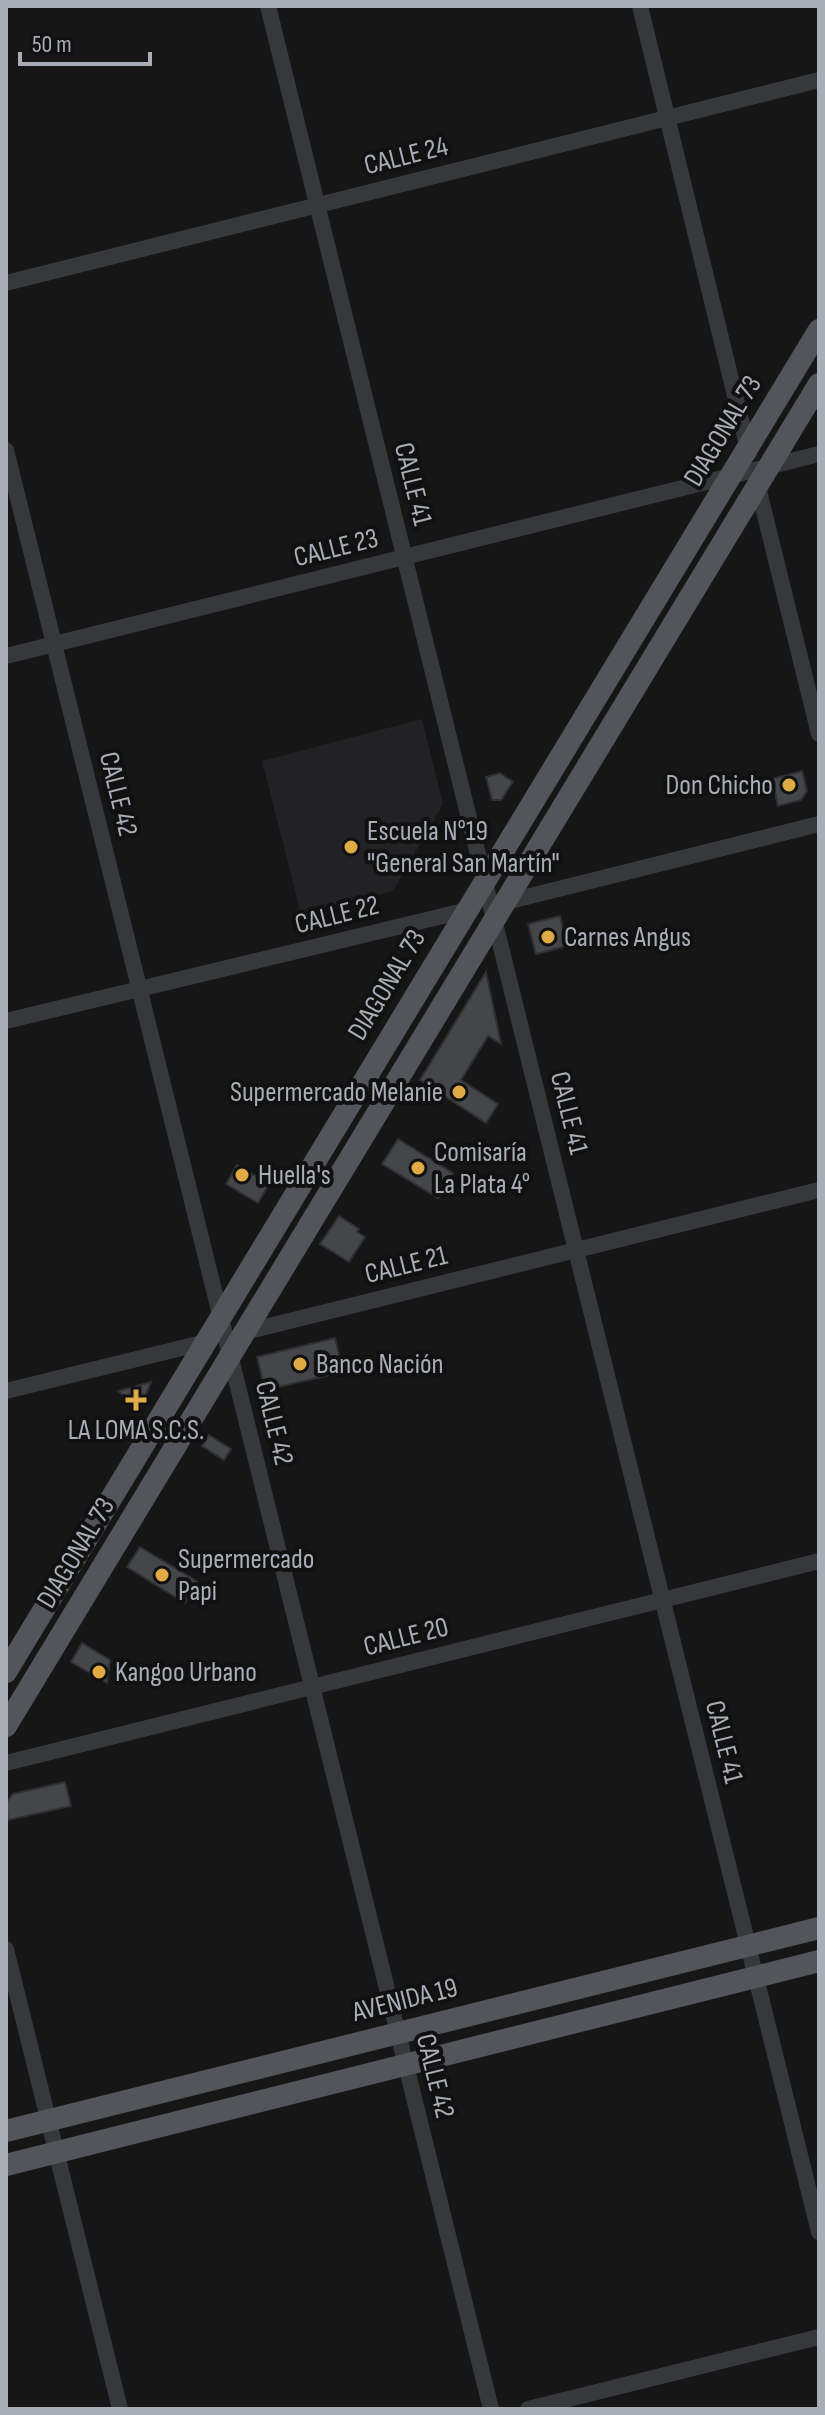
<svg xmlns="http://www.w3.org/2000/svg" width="825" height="2415" font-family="'Sofia Sans Condensed',sans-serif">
  <rect width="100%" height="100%" fill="#161617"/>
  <!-- built -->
  <path fill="#222224" d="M 422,719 L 443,804 L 393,891 L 301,914 L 262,761 Z"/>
  <!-- building -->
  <g fill="#45464a" stroke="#303033" stroke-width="2">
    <path d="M 802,771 L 807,791 L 801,800 L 778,806 L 772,779 Z"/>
    <path d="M 500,773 L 513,782 L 501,800 L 492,800 L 486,777 Z"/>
    <path d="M 560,916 L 567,946 L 536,954 L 528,924 Z"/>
    <path d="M 486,972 L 501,1044 L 488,1036 L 461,1080 L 498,1104 L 486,1123 L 420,1080 Z"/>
    <path d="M 398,1139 L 453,1173 L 438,1198 L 382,1164 Z"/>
    <path d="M 237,1165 L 269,1184 L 258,1203 L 226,1184 Z"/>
    <path d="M 339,1216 L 359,1229 L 357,1232 L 365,1237 L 349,1262 L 320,1244 Z"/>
    <path d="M 335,1338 L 343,1372 L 265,1390 L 257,1357 Z"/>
    <path d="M 151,1382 L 140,1409 L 118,1391 Z"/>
    <path d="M 209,1435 L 231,1449 L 224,1460 L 202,1446 Z"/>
    <path d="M 140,1547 L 198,1582 L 185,1603 L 127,1567 Z"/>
    <path d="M 82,1643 L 110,1660 L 107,1683 L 71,1662 Z"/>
    <path d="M 65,1782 L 71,1806 L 8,1820 L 6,1803 L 13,1794 Z"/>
  </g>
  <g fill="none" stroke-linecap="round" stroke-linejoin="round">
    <!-- minor -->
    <g stroke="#37383c" stroke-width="16">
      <path d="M 268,6 L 819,2232"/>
      <path d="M 640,6 L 749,453"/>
      <path d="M 6,283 L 819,80"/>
      <path d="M 6,450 L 491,2409"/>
      <path d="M 756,479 L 819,734"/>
      <path d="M 6,656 L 819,454"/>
      <path d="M 502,903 L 819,824"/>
      <path d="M 6,1021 L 472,909"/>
      <path d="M 241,1333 L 819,1190"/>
      <path d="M 6,1391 L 210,1341"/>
      <path d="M 6,1763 L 819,1561"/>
      <path d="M 6,1949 L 120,2409"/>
      <path d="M 528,2409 L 819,2337"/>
    </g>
    <!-- major -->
    <g stroke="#53555b" stroke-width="22">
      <path d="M 6,1672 L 819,330"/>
      <path d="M 6,1726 L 819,384"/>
      <path d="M 6,2131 L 819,1928"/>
      <path d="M 6,2165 L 819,1961"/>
    </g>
  </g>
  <!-- markers -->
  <g fill="#e0aa45" stroke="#111112" stroke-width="3">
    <circle cx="789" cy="785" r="8"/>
    <circle cx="351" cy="847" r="8"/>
    <circle cx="548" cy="937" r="8"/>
    <circle cx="459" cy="1092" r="8"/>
    <circle cx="418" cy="1168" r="8"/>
    <circle cx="242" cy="1175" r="8"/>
    <circle cx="300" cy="1364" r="8"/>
    <path d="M132 1388h8v8h8v8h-8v8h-8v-8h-8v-8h8z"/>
    <circle cx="162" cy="1575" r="8"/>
    <circle cx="99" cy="1672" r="8"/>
  </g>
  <g text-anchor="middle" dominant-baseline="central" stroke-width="8" stroke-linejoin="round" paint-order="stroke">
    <!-- street labels -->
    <g font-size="28" fill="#a9adb6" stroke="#111112">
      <text transform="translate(406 156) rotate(-14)">CALLE 24</text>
      <text transform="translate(723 431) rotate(-59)">DIAGONAL 73</text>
      <text transform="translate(413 484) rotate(76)">CALLE 41</text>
      <text transform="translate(336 548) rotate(-14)">CALLE 23</text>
      <text transform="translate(118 794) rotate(76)">CALLE 42</text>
      <text transform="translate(337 915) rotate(-14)">CALLE 22</text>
      <text transform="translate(387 985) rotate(-59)">DIAGONAL 73</text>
      <text transform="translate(569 1113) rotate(76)">CALLE 41</text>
      <text transform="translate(406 1265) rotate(-14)">CALLE 21</text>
      <text transform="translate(274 1423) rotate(76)">CALLE 42</text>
      <text transform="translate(76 1553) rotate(-59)">DIAGONAL 73</text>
      <text transform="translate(406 1637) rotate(-14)">CALLE 20</text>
      <text transform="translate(724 1742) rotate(76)">CALLE 41</text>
      <text transform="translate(405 2000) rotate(-14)">AVENIDA 19</text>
      <text transform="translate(435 2076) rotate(76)">CALLE 42</text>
    </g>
    <!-- poi labels -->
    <g font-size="28" fill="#a9adb6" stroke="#111112" text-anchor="start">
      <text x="773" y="785" text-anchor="end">Don Chicho</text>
      <text x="367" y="831">Escuela N°19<tspan x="367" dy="32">"General San Martín"</tspan></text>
      <text x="564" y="937">Carnes Angus</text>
      <text x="443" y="1092" text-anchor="end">Supermercado Melanie</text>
      <text x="434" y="1152">Comisaría<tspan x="434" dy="32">La Plata 4°</tspan></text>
      <text x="258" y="1175">Huella's</text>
      <text x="316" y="1364">Banco Nación</text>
      <text x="136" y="1430" text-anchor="middle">LA LOMA S.C.S.</text>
      <text x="178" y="1559">Supermercado<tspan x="178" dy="32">Papi</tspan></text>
      <text x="115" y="1672">Kangoo Urbano</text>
    </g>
  </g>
  <!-- border -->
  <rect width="825" height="2415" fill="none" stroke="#a9adb6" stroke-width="16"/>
  <!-- scale -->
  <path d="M20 52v12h130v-12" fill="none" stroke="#a9adb6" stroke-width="4"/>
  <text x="32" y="52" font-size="24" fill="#a9adb6" stroke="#111112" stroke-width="6" paint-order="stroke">50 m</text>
</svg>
